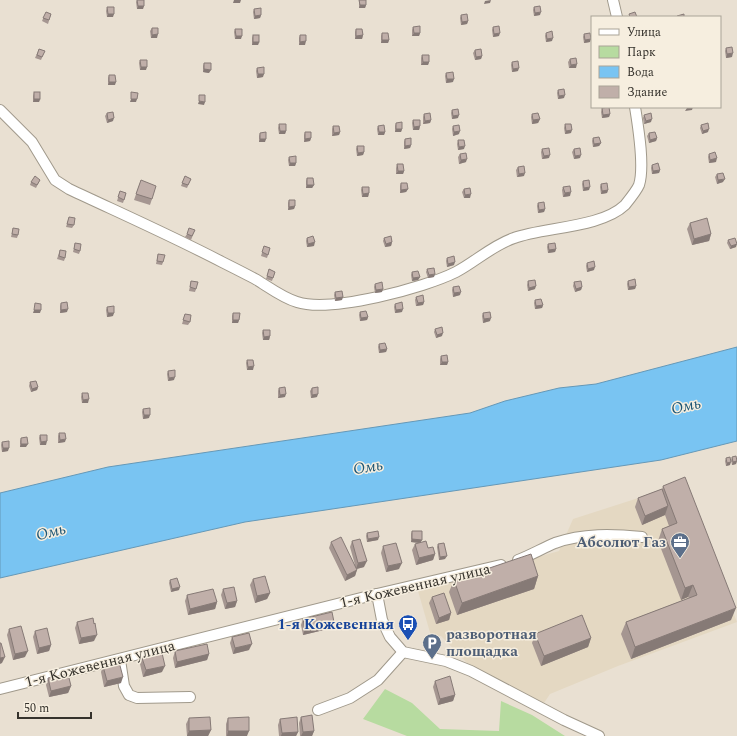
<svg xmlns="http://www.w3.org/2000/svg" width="737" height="736" font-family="Spectral,serif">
  <rect width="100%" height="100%" fill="#e9e0d2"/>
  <!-- built -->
  <path fill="#e4d8c2" d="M 682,484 L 737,622 L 618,666 L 550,694 L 544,703 L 467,663 L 441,636 L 431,636 L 418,591 L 559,551 L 573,519 Z"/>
  <!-- green -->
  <path fill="#b7dba0" d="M 385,689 L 412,703 L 440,729 L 499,731 L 501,701 L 532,715 L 565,736 L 407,736 L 363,719 Z"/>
  <!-- water -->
  <path fill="#79c4f2" stroke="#6598b7" d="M 737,347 L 737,441 L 661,460 L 245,522 L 0,578 L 0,493 L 108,467 L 470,413 L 505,401 L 559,388 L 596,384 Z"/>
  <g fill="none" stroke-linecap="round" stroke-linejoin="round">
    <!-- minor casing -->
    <g stroke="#a0998b" stroke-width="12">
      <g id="minor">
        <path d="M 613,0 L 617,17"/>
        <path d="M 0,110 L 32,142 L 55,180 L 69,189 C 120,213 172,236 222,262 C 234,268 246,274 257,280 C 270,288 283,298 297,302 C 331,313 424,288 456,272 C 475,262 493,245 514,238 C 544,227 601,228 625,205 C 629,200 637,190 639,185 C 645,166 638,126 635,107"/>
        <path d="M 518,560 C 531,555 543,548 555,543 C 583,533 613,534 642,537"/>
        <path d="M 377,594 L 382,620 L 390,637 L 403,652 L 446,661 L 471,671 L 564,720 L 599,736"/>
        <path d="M 120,660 L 124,686 L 129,695 L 137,698 L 190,697"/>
        <path d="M 0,689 L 377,594 L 501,565"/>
        <path d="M 318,710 L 350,698 L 378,680 L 403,652"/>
      </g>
    </g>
    <!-- minor -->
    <use href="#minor" stroke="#fff" stroke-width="10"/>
  </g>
  <!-- wall -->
  <g fill="#a59691">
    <path d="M 137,0 L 144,0 L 143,9 L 137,9 L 136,2 Z"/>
    <path d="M 359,0 L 366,0 L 366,5 L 365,8 L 359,8 Z"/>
    <path d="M 107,7 L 113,17 L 107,17 L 106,11 Z"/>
    <path d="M 534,7 L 540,15 L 534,16 L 533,10 Z"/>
    <path d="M 254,9 L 261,15 L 260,18 L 254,19 L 253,12 Z"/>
    <path d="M 46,12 L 51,14 L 48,24 L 42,21 Z"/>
    <path d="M 461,15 L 468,21 L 467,24 L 461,25 L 460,18 Z"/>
    <path d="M 413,27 L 420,33 L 419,36 L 412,36 L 412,30 Z"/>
    <path d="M 493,27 L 499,36 L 493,37 L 492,30 Z"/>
    <path d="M 152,28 L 157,38 L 151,38 L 150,31 Z"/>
    <path d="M 235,29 L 241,39 L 235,39 L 234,32 Z"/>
    <path d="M 356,29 L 363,35 L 362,39 L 355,39 L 355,32 Z"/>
    <path d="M 382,33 L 389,40 L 388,43 L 381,43 L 381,36 Z"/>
    <path d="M 546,33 L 552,41 L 546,42 L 545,36 Z"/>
    <path d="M 584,34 L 590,42 L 584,43 L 583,37 Z"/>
    <path d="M 253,35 L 259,42 L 258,45 L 252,45 L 252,38 Z"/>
    <path d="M 300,35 L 305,45 L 299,45 L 299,38 Z"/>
    <path d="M 726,48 L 732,57 L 726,58 L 725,51 Z"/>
    <path d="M 39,49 L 45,51 L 41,60 L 35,58 Z"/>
    <path d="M 475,50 L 482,56 L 481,59 L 475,60 L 473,53 Z"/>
    <path d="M 422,55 L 429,62 L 428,65 L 421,65 L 421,58 Z"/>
    <path d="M 570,59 L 576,68 L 569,68 L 568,62 Z"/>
    <path d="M 140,60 L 146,70 L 140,70 L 139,63 Z"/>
    <path d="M 512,62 L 518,71 L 512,72 L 511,65 Z"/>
    <path d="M 204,63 L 209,73 L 203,72 L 203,66 Z"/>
    <path d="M 257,68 L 263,77 L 257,78 L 256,71 Z"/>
    <path d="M 446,73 L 453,82 L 446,83 L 445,76 Z"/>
    <path d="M 109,75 L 115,85 L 108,85 L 108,78 Z"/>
    <path d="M 558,90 L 564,98 L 558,99 L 557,93 Z"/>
    <path d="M 34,92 L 40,99 L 39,102 L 33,102 L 33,96 Z"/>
    <path d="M 602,108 L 610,114 L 609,117 L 602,118 L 601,112 Z"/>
    <path d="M 452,110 L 458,118 L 452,119 L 451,113 Z"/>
    <path d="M 107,113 L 113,121 L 107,123 L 105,116 Z"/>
    <path d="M 424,114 L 431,120 L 430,123 L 423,124 L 423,117 Z"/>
    <path d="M 532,114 L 540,119 L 538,123 L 532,124 L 531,117 Z"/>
    <path d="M 644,115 L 651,122 L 644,124 L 643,118 Z"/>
    <path d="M 413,120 L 420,126 L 419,130 L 413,130 L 412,123 Z"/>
    <path d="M 396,123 L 402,129 L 401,132 L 395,132 L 395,126 Z"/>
    <path d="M 279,124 L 286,131 L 285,134 L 279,134 L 278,128 Z"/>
    <path d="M 565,124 L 571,133 L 565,134 L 564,128 Z"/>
    <path d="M 701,125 L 708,132 L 702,134 L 700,128 Z"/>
    <path d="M 333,126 L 340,132 L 339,135 L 332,136 L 332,129 Z"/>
    <path d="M 378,126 L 385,132 L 384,135 L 378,135 L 377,129 Z"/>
    <path d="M 453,126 L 459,134 L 453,136 L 452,129 Z"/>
    <path d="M 305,132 L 311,138 L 310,141 L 304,142 L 304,135 Z"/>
    <path d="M 260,133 L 265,142 L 259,142 L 259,136 Z"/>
    <path d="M 649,133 L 657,138 L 656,141 L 649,143 L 647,136 Z"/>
    <path d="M 593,138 L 601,143 L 599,146 L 593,147 L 592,141 Z"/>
    <path d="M 405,139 L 411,145 L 410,148 L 404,149 L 404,142 Z"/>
    <path d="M 458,140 L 464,149 L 458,150 L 457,144 Z"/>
    <path d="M 357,146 L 364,152 L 363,155 L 357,156 L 356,149 Z"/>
    <path d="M 542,149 L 549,158 L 542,159 L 541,152 Z"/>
    <path d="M 574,149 L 580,158 L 574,159 L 572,152 Z"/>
    <path d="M 460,154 L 466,162 L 459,164 L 458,157 Z"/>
    <path d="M 709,154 L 716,162 L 709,163 L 708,157 Z"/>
    <path d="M 289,157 L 296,163 L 295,166 L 289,166 L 288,160 Z"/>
    <path d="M 397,164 L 404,171 L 403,174 L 396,174 L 396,168 Z"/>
    <path d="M 652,165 L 660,170 L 659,173 L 652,174 L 651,168 Z"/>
    <path d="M 518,167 L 524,176 L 517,177 L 516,170 Z"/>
    <path d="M 717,174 L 723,182 L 717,184 L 715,177 Z"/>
    <path d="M 185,176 L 191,179 L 187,188 L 181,186 Z"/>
    <path d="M 307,178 L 314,185 L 312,188 L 306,188 L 306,181 Z"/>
    <path d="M 40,180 L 36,188 L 30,185 L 31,182 Z"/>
    <path d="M 141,180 L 152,199 L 150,205 L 134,200 Z"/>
    <path d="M 583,181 L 589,190 L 583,191 L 582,184 Z"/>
    <path d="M 401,183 L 408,189 L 406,192 L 400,193 L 400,186 Z"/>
    <path d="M 601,184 L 608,190 L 607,193 L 601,194 L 600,187 Z"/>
    <path d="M 362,187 L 369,193 L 368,197 L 362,197 L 361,190 Z"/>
    <path d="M 563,187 L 570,196 L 563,197 L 562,190 Z"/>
    <path d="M 464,189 L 470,198 L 464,198 L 462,192 Z"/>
    <path d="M 120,191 L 126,193 L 123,203 L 117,201 Z"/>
    <path d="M 289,200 L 295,206 L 294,209 L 288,210 L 288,203 Z"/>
    <path d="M 538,203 L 545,209 L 544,212 L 538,213 L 537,206 Z"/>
    <path d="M 69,217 L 74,225 L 72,228 L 66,227 Z"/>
    <path d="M 690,223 L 711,234 L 709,241 L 692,245 L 687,229 Z"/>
    <path d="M 13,228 L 18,235 L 17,238 L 11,237 Z"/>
    <path d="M 195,230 L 191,240 L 185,237 L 187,234 Z"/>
    <path d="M 307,238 L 314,246 L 307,247 L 306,241 Z"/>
    <path d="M 384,238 L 392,242 L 391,246 L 385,247 L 383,241 Z"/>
    <path d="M 728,240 L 736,247 L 730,249 L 727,243 Z"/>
    <path d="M 75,243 L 80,251 L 79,254 L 73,252 Z"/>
    <path d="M 548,244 L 556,249 L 555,252 L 548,253 L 547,247 Z"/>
    <path d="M 264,246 L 270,248 L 267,258 L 261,256 Z"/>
    <path d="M 60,250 L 65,258 L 64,261 L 57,259 Z"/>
    <path d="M 158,254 L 163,262 L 162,265 L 156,264 Z"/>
    <path d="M 447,258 L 454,265 L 447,267 L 446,261 Z"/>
    <path d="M 587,263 L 594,270 L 587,272 L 586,266 Z"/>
    <path d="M 269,269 L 275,272 L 272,281 L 266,279 Z"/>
    <path d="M 427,269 L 434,277 L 428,278 L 426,272 Z"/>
    <path d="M 412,272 L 420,277 L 418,280 L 412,281 L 411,275 Z"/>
    <path d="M 191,281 L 196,289 L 195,292 L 189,291 Z"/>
    <path d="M 528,281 L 535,289 L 528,291 L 527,285 Z"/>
    <path d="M 628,281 L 636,286 L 635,289 L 628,290 L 627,284 Z"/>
    <path d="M 574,282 L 582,287 L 581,290 L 575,292 L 573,286 Z"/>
    <path d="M 375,284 L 382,292 L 375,293 L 374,287 Z"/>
    <path d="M 453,287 L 460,295 L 453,297 L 452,290 Z"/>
    <path d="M 335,292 L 342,300 L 335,301 L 334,295 Z"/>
    <path d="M 416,297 L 424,302 L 423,305 L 416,306 L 415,300 Z"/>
    <path d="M 535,300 L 543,305 L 542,308 L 535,309 L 534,303 Z"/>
    <path d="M 61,303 L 67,312 L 60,313 L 60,306 Z"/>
    <path d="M 395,304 L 402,312 L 395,313 L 394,307 Z"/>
    <path d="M 107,307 L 113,316 L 107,317 L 106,310 Z"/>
    <path d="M 360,312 L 368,317 L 367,320 L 360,321 L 359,315 Z"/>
    <path d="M 233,313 L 239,320 L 238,323 L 232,323 L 232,316 Z"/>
    <path d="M 483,313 L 490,321 L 483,323 L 482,316 Z"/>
    <path d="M 185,314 L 190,322 L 188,325 L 182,324 Z"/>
    <path d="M 435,329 L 442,336 L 436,338 L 434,332 Z"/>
    <path d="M 263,330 L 270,336 L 269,340 L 263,340 L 262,333 Z"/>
    <path d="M 379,344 L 387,349 L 386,352 L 379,353 L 378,347 Z"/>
    <path d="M 441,356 L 448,362 L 447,365 L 440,365 L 440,359 Z"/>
    <path d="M 247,360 L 253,370 L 247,370 L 246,363 Z"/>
    <path d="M 168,371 L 174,380 L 168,381 L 167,374 Z"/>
    <path d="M 30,382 L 38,387 L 37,390 L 31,392 L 29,386 Z"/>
    <path d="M 279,388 L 285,397 L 278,398 L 278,391 Z"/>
    <path d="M 312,388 L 317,397 L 311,398 L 310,391 Z"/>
    <path d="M 82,393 L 88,403 L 82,403 L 81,397 Z"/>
    <path d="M 143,409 L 149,418 L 143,419 L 142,412 Z"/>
    <path d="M 59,433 L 65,442 L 58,443 L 58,436 Z"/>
    <path d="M 40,435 L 46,445 L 40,445 L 39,438 Z"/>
    <path d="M 21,438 L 26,447 L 20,447 L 20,441 Z"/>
    <path d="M 2,442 L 8,451 L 2,452 L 1,445 Z"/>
    <path d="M 732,457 L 737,459 L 736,464 L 732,465 L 731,460 Z"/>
    <path d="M 726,458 L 730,465 L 726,466 L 725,461 Z"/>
    <path d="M 663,486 L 731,620 L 631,659 L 621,634 L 626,622 L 689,598 L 688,597 L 681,600 L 658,541 L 662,529 L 669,526 L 665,515 L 642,525 L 635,507 L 638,498 L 662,489 Z"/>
    <path d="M 412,531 L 422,540 L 420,543 L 411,542 L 411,534 Z"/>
    <path d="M 367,533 L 378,540 L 367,542 L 366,536 Z"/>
    <path d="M 352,541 L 364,567 L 357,569 L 355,576 L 345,581 L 329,548 L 331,542 L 355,565 L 350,547 Z"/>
    <path d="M 415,544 L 428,548 L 435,554 L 433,560 L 416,565 L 412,550 Z"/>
    <path d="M 438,544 L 445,559 L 439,560 L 437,547 Z"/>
    <path d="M 383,546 L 399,569 L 386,572 L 381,553 Z"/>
    <path d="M 538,576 L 534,589 L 457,615 L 449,592 L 454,580 Z"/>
    <path d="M 253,579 L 270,593 L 267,599 L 255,603 L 250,585 Z"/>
    <path d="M 170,580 L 179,590 L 171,592 L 169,583 Z"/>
    <path d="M 223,589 L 237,601 L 235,607 L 225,609 L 221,595 Z"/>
    <path d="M 187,595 L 217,602 L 215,609 L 188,615 L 185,601 Z"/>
    <path d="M 432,597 L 451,613 L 449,620 L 436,624 L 429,603 Z"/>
    <path d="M 303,619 L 332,628 L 303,635 L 301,625 Z"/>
    <path d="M 77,622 L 94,641 L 79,644 L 75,628 Z"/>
    <path d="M 9,629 L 25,657 L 13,660 L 7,635 Z"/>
    <path d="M 35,631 L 51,645 L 49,651 L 37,654 L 33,637 Z"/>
    <path d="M 535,634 L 591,638 L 588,647 L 541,666 L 532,643 Z"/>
    <path d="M 232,637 L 249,650 L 233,654 L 230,643 Z"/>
    <path d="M 175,651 L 209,654 L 207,660 L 175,668 L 173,658 Z"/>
    <path d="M 142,658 L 162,672 L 143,677 L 140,664 Z"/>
    <path d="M 103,666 L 121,683 L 104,687 L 101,672 Z"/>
    <path d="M 48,678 L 71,686 L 68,693 L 49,697 L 46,685 Z"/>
    <path d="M 435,681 L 455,695 L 453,701 L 438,705 L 433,687 Z"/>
    <path d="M 301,717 L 314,731 L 312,736 L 300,736 L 299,723 Z"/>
    <path d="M 189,718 L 211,730 L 208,736 L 187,736 L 186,724 Z"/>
    <path d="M 228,718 L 247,736 L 226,736 L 226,724 Z"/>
    <path d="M 280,719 L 298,732 L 296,736 L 279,736 L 278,725 Z"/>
  </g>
  <!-- shaded-wall -->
  <g fill="#867a76">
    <path d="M 234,0 L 241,0 L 240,3 L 233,3 Z"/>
    <path d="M 491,0 L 490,3 L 484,4 L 485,1 Z"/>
    <path d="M 360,5 L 366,5 L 365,8 L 359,8 Z"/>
    <path d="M 138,6 L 144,6 L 143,9 L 137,9 Z"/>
    <path d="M 541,12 L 540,15 L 534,16 L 535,13 Z"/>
    <path d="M 108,14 L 114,14 L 113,17 L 107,17 Z"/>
    <path d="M 261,15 L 260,18 L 254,19 L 255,16 Z"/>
    <path d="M 468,21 L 467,24 L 461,25 L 462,22 Z"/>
    <path d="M 414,33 L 420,33 L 419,36 L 412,36 Z"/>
    <path d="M 500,33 L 499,36 L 493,37 L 494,34 Z"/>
    <path d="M 158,34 L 157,38 L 151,38 L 152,35 Z"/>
    <path d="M 363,35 L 362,39 L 355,39 L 356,36 Z"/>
    <path d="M 236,36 L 242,36 L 241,39 L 235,39 Z"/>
    <path d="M 553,38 L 552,41 L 546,42 L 547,39 Z"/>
    <path d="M 591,39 L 590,42 L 584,43 L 585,40 Z"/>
    <path d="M 382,40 L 389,40 L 388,43 L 381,43 Z"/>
    <path d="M 306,41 L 305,45 L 299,45 L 300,42 Z"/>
    <path d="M 253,42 L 259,42 L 258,45 L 252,45 Z"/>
    <path d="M 733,53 L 732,57 L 726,58 L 727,54 Z"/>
    <path d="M 482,56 L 481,59 L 475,60 L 476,57 Z"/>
    <path d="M 423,62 L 429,62 L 428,65 L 421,65 Z"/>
    <path d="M 577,64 L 576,68 L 569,68 L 571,65 Z"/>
    <path d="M 141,67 L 147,67 L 146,70 L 140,70 Z"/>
    <path d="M 519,68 L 518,71 L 512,72 L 513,69 Z"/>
    <path d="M 204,69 L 211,70 L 209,73 L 203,72 Z"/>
    <path d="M 258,74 L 264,74 L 263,77 L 257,78 Z"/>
    <path d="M 447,79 L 454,79 L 453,82 L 446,83 Z"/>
    <path d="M 109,82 L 116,82 L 115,85 L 108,85 Z"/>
    <path d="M 565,95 L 564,98 L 558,99 L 559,96 Z"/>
    <path d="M 34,99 L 40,99 L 39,102 L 33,102 Z"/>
    <path d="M 131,99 L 137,99 L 136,102 L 130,102 Z"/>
    <path d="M 199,101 L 205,102 L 204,105 L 198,104 Z"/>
    <path d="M 693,107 L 692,110 L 685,111 L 687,108 Z"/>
    <path d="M 610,114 L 609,117 L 602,118 L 603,115 Z"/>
    <path d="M 459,115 L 458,118 L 452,119 L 453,116 Z"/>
    <path d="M 114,118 L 113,121 L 107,123 L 108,120 Z"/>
    <path d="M 540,119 L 538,123 L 532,124 L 533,120 Z"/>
    <path d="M 652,119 L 651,122 L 644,124 L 646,121 Z"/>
    <path d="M 431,120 L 430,123 L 423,124 L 425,121 Z"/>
    <path d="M 420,126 L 419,130 L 413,130 L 414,127 Z"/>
    <path d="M 396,129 L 402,129 L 401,132 L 395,132 Z"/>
    <path d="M 709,129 L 708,132 L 702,134 L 703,131 Z"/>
    <path d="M 572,130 L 571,133 L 565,134 L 566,131 Z"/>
    <path d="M 280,131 L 286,131 L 285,134 L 279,134 Z"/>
    <path d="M 460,131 L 459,134 L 453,136 L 454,132 Z"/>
    <path d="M 340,132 L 339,135 L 332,136 L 334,133 Z"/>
    <path d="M 379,132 L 385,132 L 384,135 L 378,135 Z"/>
    <path d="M 311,138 L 310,141 L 304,142 L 305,139 Z"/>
    <path d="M 657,138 L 656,141 L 649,143 L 650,140 Z"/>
    <path d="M 260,139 L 266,139 L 265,142 L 259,142 Z"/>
    <path d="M 601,143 L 599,146 L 593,147 L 594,144 Z"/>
    <path d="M 411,145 L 410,148 L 404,149 L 405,146 Z"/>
    <path d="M 465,146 L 464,149 L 458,150 L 459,147 Z"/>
    <path d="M 364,152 L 363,155 L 357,156 L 358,153 Z"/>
    <path d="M 550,155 L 549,158 L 542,159 L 544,156 Z"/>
    <path d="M 581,155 L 580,158 L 574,159 L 575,156 Z"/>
    <path d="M 717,158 L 716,162 L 709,163 L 710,160 Z"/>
    <path d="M 467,159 L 466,162 L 459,164 L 461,160 Z"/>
    <path d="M 290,163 L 296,163 L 295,166 L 289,166 Z"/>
    <path d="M 660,170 L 659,173 L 652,174 L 653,171 Z"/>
    <path d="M 398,171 L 404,171 L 403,174 L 396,174 Z"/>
    <path d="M 525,173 L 524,176 L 517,177 L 519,174 Z"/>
    <path d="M 725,179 L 723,182 L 717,184 L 718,180 Z"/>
    <path d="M 307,185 L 314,185 L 312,188 L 306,188 Z"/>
    <path d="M 590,187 L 589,190 L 583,191 L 584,188 Z"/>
    <path d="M 408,189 L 406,192 L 400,193 L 401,190 Z"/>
    <path d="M 608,190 L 607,193 L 601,194 L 602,191 Z"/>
    <path d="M 571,192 L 570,196 L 563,197 L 565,193 Z"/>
    <path d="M 369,193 L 368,197 L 362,197 L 363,194 Z"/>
    <path d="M 471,194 L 470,198 L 464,198 L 465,195 Z"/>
    <path d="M 295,206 L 294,209 L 288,210 L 289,207 Z"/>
    <path d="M 545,209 L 544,212 L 538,213 L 539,210 Z"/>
    <path d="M 711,234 L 709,241 L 692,245 L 694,239 Z"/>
    <path d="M 315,242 L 314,246 L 307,247 L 308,244 Z"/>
    <path d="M 392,242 L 391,246 L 385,247 L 386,244 Z"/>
    <path d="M 737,244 L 736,247 L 730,249 L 731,246 Z"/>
    <path d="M 556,249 L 555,252 L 548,253 L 549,250 Z"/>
    <path d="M 455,262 L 454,265 L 447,267 L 448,264 Z"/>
    <path d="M 595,267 L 594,270 L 587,272 L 588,269 Z"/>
    <path d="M 435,274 L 434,277 L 428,278 L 429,275 Z"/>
    <path d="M 420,277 L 418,280 L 412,281 L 413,278 Z"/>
    <path d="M 536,286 L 535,289 L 528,291 L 529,288 Z"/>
    <path d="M 636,286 L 635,289 L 628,290 L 629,287 Z"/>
    <path d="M 582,287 L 581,290 L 575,292 L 576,289 Z"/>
    <path d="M 383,289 L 382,292 L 375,293 L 376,290 Z"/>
    <path d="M 461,292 L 460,295 L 453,297 L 454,293 Z"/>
    <path d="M 343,297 L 342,300 L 335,301 L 336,298 Z"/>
    <path d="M 424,302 L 423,305 L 416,306 L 418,303 Z"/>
    <path d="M 543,305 L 542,308 L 535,309 L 536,306 Z"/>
    <path d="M 68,309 L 67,312 L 60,313 L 61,310 Z"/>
    <path d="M 403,309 L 402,312 L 395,313 L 396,310 Z"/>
    <path d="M 34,310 L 41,310 L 40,313 L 33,313 Z"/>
    <path d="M 108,313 L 114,313 L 113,316 L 107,317 Z"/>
    <path d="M 368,317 L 367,320 L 360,321 L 361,318 Z"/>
    <path d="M 491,318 L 490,321 L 483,323 L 484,319 Z"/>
    <path d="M 233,320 L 239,320 L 238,323 L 232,323 Z"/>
    <path d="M 443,333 L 442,336 L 436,338 L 437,335 Z"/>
    <path d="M 270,336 L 269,340 L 263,340 L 264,337 Z"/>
    <path d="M 387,349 L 386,352 L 379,353 L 380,350 Z"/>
    <path d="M 442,362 L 448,362 L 447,365 L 440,365 Z"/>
    <path d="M 254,366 L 253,370 L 247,370 L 248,367 Z"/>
    <path d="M 175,377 L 174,380 L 168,381 L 169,378 Z"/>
    <path d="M 38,387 L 37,390 L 31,392 L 32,389 Z"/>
    <path d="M 286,394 L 285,397 L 278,398 L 280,395 Z"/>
    <path d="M 318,394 L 317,397 L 311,398 L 312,395 Z"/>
    <path d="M 89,399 L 88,403 L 82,403 L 83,400 Z"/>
    <path d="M 144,415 L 150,415 L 149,418 L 143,419 Z"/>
    <path d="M 66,439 L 65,442 L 58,443 L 60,440 Z"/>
    <path d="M 47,441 L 46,445 L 40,445 L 41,442 Z"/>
    <path d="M 21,444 L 28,444 L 26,447 L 20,447 Z"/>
    <path d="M 3,448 L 9,448 L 8,451 L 2,452 Z"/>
    <path d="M 737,461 L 736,464 L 732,465 L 733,462 Z"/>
    <path d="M 731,462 L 730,465 L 726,466 L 727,463 Z"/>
    <path d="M 668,506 L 665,515 L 642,525 L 645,516 Z"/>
    <path d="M 379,537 L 378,540 L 367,542 L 368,539 Z"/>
    <path d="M 412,539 L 422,540 L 420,543 L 411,542 Z"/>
    <path d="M 435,554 L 433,560 L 416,565 L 419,558 Z"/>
    <path d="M 447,556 L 445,559 L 439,560 L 440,557 Z"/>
    <path d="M 367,561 L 364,567 L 356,569 L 358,563 Z"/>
    <path d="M 402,563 L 399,569 L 386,572 L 388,566 Z"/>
    <path d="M 357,570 L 355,576 L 345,581 L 347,575 Z"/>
    <path d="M 538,576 L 534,589 L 457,615 L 462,603 Z"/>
    <path d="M 693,585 L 688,597 L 681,600 L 685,588 Z"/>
    <path d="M 180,587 L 179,590 L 171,592 L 172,589 Z"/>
    <path d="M 270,593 L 267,599 L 255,603 L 257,596 Z"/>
    <path d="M 237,601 L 235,607 L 225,609 L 227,603 Z"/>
    <path d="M 217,602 L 215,609 L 188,615 L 190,609 Z"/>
    <path d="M 736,608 L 731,620 L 631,659 L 635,647 Z"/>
    <path d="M 451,613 L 449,620 L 436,624 L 439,618 Z"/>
    <path d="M 334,622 L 332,628 L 303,635 L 305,629 Z"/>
    <path d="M 97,635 L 94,641 L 79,644 L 81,638 Z"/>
    <path d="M 591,638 L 588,647 L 541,666 L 544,656 Z"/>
    <path d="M 252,644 L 249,650 L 233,654 L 235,648 Z"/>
    <path d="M 51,645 L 49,651 L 37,654 L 39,648 Z"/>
    <path d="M 28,651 L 25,657 L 13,660 L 15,654 Z"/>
    <path d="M 209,654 L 207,660 L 175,668 L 177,662 Z"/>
    <path d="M 5,657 L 2,663 L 0,664 L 0,658 Z"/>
    <path d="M 165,666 L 162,672 L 143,677 L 146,670 Z"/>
    <path d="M 123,677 L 121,683 L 104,687 L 107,681 Z"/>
    <path d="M 71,686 L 68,693 L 49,697 L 51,691 Z"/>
    <path d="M 455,695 L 453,701 L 438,705 L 440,699 Z"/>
    <path d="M 211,730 L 208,736 L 187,736 L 189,731 Z"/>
    <path d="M 228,731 L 249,731 L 247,736 L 227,736 Z"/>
    <path d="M 314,731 L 312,736 L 301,736 L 303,732 Z"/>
    <path d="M 298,732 L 296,736 L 281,736 L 282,733 Z"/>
  </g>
  <!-- building -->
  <g fill="#c0afa9" stroke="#867a76">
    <path d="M 137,0 L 144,0 L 144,6 L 138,6 Z"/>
    <path d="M 359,0 L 366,0 L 366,5 L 360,5 Z"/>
    <path d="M 540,6 L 541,12 L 535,13 L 534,7 Z"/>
    <path d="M 107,7 L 114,7 L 114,14 L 108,14 Z"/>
    <path d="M 261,8 L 261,15 L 255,16 L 254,9 Z"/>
    <path d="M 46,12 L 51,14 L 49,20 L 43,18 Z"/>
    <path d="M 635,12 L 637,17 L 630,17 L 629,14 Z"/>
    <path d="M 467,14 L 468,21 L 462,22 L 461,15 Z"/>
    <path d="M 684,14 L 684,17 L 678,17 L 677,16 Z"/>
    <path d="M 420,26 L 420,33 L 414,33 L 413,27 Z"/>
    <path d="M 499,26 L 500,33 L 494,34 L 493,27 Z"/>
    <path d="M 152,28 L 158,28 L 158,34 L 152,35 Z"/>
    <path d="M 235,29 L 242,29 L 242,36 L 236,36 Z"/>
    <path d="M 356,29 L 362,29 L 363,35 L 356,36 Z"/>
    <path d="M 552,31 L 553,38 L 547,39 L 546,33 Z"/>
    <path d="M 382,33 L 388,33 L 389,40 L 382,40 Z"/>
    <path d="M 590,33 L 591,39 L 585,40 L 584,34 Z"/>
    <rect x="253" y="35" width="6" height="7"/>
    <path d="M 300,35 L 306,35 L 306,41 L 300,42 Z"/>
    <path d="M 732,47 L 733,53 L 727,54 L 726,48 Z"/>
    <path d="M 39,49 L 45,51 L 42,57 L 37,55 Z"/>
    <path d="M 481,49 L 482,56 L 476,57 L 475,50 Z"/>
    <path d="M 422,55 L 429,55 L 429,62 L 423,62 Z"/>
    <path d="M 576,58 L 577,64 L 571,65 L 570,59 Z"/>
    <path d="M 140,60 L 147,60 L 147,67 L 141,67 Z"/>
    <path d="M 518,61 L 519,68 L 513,69 L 512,62 Z"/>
    <path d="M 204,63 L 211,63 L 211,70 L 204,69 Z"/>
    <path d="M 264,67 L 264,74 L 258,74 L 257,68 Z"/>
    <path d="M 453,72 L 454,79 L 447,79 L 446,73 Z"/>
    <path d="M 109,75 L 115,75 L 116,82 L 109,82 Z"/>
    <path d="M 564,89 L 565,95 L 559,96 L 558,90 Z"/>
    <rect x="34" y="92" width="6" height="7"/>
    <path d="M 131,92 L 138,93 L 137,99 L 131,99 Z"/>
    <path d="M 199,95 L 205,95 L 205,102 L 199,101 Z"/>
    <path d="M 609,107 L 610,114 L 603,115 L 602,108 Z"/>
    <path d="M 458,109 L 459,115 L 453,116 L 452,110 Z"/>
    <path d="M 113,112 L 114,118 L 108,120 L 107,113 Z"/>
    <path d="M 430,113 L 431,120 L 425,121 L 424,114 Z"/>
    <path d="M 538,113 L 540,119 L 533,120 L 532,114 Z"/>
    <path d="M 651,113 L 652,119 L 646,121 L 644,115 Z"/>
    <path d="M 413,120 L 420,120 L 420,126 L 414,127 Z"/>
    <path d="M 402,122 L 402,129 L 396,129 L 396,123 Z"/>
    <path d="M 708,123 L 709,129 L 703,131 L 701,125 Z"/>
    <path d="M 279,124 L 286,124 L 286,131 L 280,131 Z"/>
    <path d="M 565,124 L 571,124 L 572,130 L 566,131 Z"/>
    <path d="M 384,125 L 385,132 L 379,132 L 378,126 Z"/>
    <path d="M 459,125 L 460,131 L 454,132 L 453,126 Z"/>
    <path d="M 333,126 L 339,126 L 340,132 L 334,133 Z"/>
    <path d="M 266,132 L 266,139 L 260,139 L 260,133 Z"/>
    <path d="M 305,132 L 311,132 L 311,138 L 305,139 Z"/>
    <path d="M 655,132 L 657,138 L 650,140 L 649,133 Z"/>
    <path d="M 599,137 L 601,143 L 594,144 L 593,138 Z"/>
    <path d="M 411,138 L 411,145 L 405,146 L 405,139 Z"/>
    <path d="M 458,140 L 464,140 L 465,146 L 459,147 Z"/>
    <path d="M 357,146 L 364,146 L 364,152 L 358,153 Z"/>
    <path d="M 549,148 L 550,155 L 544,156 L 542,149 Z"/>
    <path d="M 580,148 L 581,155 L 575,156 L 574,149 Z"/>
    <path d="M 715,152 L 717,158 L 710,160 L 709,154 Z"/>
    <path d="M 466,153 L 467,159 L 461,160 L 460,154 Z"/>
    <path d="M 296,156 L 296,163 L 290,163 L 289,157 Z"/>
    <path d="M 658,163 L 660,170 L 653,171 L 652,165 Z"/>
    <path d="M 397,164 L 403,164 L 404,171 L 398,171 Z"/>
    <path d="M 524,166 L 525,173 L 519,174 L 518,167 Z"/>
    <path d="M 723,173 L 725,179 L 718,180 L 717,174 Z"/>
    <path d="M 35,176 L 40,180 L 37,185 L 31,182 Z"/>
    <path d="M 185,176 L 191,179 L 188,185 L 182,183 Z"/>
    <path d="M 307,178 L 313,178 L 314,185 L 307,185 Z"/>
    <path d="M 141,180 L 156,186 L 152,199 L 136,194 Z"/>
    <path d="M 589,180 L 590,187 L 584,188 L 583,181 Z"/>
    <path d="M 401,183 L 407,183 L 408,189 L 401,190 Z"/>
    <path d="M 607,183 L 608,190 L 602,191 L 601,184 Z"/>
    <path d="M 570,186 L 571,192 L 565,193 L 563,187 Z"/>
    <path d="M 362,187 L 369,187 L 369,193 L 363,194 Z"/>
    <path d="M 470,188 L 471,194 L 465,195 L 464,189 Z"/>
    <path d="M 120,191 L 126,193 L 124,200 L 118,197 Z"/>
    <path d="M 289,200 L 295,200 L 295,206 L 289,207 Z"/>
    <path d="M 544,202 L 545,209 L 539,210 L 538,203 Z"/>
    <path d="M 69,217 L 75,218 L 74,225 L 67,224 Z"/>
    <path d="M 707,218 L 711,234 L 694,239 L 690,223 Z"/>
    <path d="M 13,228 L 19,229 L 18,235 L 12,234 Z"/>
    <path d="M 189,228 L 195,230 L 192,236 L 187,234 Z"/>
    <path d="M 313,236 L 315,242 L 308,244 L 307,238 Z"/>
    <path d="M 391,236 L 392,242 L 386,244 L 384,238 Z"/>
    <path d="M 735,238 L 737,244 L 731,246 L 728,240 Z"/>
    <path d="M 75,243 L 81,244 L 80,251 L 74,249 Z"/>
    <path d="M 555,243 L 556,249 L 549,250 L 548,244 Z"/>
    <path d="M 264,246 L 270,248 L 268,255 L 262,252 Z"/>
    <path d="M 60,250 L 66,251 L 65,258 L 59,256 Z"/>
    <path d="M 158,254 L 165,255 L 163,262 L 157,261 Z"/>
    <path d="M 454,256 L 455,262 L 448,264 L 447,258 Z"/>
    <path d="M 594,261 L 595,267 L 588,269 L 587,263 Z"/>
    <path d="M 434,268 L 435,274 L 429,275 L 427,269 Z"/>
    <path d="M 269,269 L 275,272 L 273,278 L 267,276 Z"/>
    <path d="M 418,271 L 420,277 L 413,278 L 412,272 Z"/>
    <path d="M 635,279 L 636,286 L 629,287 L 628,281 Z"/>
    <path d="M 535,280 L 536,286 L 529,288 L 528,281 Z"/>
    <path d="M 191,281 L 198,282 L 196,289 L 190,287 Z"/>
    <path d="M 581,281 L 582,287 L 576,289 L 574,282 Z"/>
    <path d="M 382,282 L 383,289 L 376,290 L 375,284 Z"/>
    <path d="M 459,286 L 461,292 L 454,293 L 453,287 Z"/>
    <path d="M 342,291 L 343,297 L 336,298 L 335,292 Z"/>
    <path d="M 423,295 L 424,302 L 418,303 L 416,297 Z"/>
    <path d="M 541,299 L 543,305 L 536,306 L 535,300 Z"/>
    <path d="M 67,302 L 68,309 L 61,310 L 61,303 Z"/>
    <path d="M 402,302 L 403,309 L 396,310 L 395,304 Z"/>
    <path d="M 35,303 L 41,304 L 41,310 L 34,310 Z"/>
    <path d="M 114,306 L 114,313 L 108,313 L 107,307 Z"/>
    <path d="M 366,311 L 368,317 L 361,318 L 360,312 Z"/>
    <path d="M 490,312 L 491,318 L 484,319 L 483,313 Z"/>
    <path d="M 233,313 L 240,313 L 239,320 L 233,320 Z"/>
    <path d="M 185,314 L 191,315 L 190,322 L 183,320 Z"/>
    <path d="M 442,327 L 443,333 L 437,335 L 435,329 Z"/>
    <path d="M 263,330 L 270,330 L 270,336 L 264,337 Z"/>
    <path d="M 385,343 L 387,349 L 380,350 L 379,344 Z"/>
    <path d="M 447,355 L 448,362 L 442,362 L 441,356 Z"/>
    <path d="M 247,360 L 253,360 L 254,366 L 248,367 Z"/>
    <path d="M 175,370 L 175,377 L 169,378 L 168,371 Z"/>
    <path d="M 36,381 L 38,387 L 32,389 L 30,382 Z"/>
    <path d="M 285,387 L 286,394 L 280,395 L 279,388 Z"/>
    <path d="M 318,387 L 318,394 L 312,395 L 312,388 Z"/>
    <path d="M 82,393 L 88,393 L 89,399 L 83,400 Z"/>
    <path d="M 150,408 L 150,415 L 144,415 L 143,409 Z"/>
    <path d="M 59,433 L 65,433 L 66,439 L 60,440 Z"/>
    <path d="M 40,435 L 47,435 L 47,441 L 41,442 Z"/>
    <path d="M 27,437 L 28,444 L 21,444 L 21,438 Z"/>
    <path d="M 9,441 L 9,448 L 3,448 L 2,442 Z"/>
    <path d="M 736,456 L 737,461 L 733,462 L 732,457 Z"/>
    <path d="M 730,457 L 731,462 L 727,463 L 726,458 Z"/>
    <path d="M 685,477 L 736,608 L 635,647 L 626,622 L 697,595 L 693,585 L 685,588 L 662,529 L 677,523 L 663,486 Z"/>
    <path d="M 662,489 L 668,506 L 645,516 L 638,498 Z"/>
    <path d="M 378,531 L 379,537 L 368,539 L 367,533 Z"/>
    <path d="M 412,531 L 422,531 L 422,540 L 412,539 Z"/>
    <path d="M 341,537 L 357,570 L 347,575 L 331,542 Z"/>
    <path d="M 360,539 L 367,561 L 358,563 L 352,541 Z"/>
    <path d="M 426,541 L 428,548 L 433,547 L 435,554 L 419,558 L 415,544 Z"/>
    <path d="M 396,543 L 402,563 L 388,566 L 383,546 Z"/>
    <path d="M 444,543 L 447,556 L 440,557 L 438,544 Z"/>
    <path d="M 531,554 L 538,576 L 462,603 L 454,580 Z"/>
    <path d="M 265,576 L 270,593 L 257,596 L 253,579 Z"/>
    <path d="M 177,578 L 180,587 L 172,589 L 170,580 Z"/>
    <path d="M 234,587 L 237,601 L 227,603 L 223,589 Z"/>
    <path d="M 213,589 L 217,602 L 190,609 L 187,595 Z"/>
    <path d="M 444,593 L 451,613 L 439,618 L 432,597 Z"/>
    <path d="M 332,612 L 334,622 L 305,629 L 303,619 Z"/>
    <path d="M 582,615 L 591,638 L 544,656 L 535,634 Z"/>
    <path d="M 93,618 L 94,624 L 95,623 L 97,635 L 81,638 L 77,622 Z"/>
    <path d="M 21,626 L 28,651 L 15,654 L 9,629 Z"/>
    <path d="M 47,628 L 51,645 L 39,648 L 35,631 Z"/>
    <path d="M 249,633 L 252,644 L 235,648 L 232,637 Z"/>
    <path d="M 0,643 L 1,643 L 5,657 L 0,658 Z"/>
    <path d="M 207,644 L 209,654 L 177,662 L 175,651 Z"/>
    <path d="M 162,653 L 165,666 L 146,670 L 142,658 Z"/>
    <path d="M 119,662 L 123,677 L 107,681 L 103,666 Z"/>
    <path d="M 68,674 L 71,686 L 51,691 L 48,678 Z"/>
    <path d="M 450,676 L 455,695 L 440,699 L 435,681 Z"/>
    <path d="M 312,715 L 314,731 L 303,732 L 301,717 Z"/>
    <path d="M 210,717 L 211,730 L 189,731 L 189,718 Z"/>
    <path d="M 249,717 L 249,731 L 228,731 L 228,718 Z"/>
    <path d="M 297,717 L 298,732 L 282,733 L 280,719 Z"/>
  </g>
  <!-- icons -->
  <defs>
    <g id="office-pin" transform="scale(1)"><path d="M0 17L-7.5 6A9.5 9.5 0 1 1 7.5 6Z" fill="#5c6f8a" stroke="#f6eedf"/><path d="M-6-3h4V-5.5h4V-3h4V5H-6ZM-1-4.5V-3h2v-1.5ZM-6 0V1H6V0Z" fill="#fff"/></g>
    <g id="bus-pin" transform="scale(1)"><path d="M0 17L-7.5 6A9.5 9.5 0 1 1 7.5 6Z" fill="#1a4fb4" stroke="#f6eedf"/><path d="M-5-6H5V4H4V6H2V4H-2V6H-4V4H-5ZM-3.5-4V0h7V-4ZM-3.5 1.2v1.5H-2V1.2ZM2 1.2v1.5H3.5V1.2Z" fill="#fff"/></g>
    <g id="parking-pin" transform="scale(1)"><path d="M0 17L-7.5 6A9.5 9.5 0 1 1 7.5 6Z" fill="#5c6f8a" stroke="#f6eedf"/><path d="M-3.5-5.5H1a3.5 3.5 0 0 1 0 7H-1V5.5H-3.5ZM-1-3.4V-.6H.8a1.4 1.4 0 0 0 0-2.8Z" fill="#fff"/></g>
  </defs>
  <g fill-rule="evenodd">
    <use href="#office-pin" x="680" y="542"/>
    <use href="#bus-pin" x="408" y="624"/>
    <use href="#parking-pin" x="432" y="643"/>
  </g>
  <g text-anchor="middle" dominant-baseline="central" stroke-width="3" stroke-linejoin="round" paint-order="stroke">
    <!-- service labels -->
    <g font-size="15" font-weight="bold" fill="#4e5e75" stroke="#f6eedf" text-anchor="end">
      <text x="666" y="542">Абсолют Газ</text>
      <text x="446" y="634" text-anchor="start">разворотная<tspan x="446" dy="17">площадка</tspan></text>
    </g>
    <!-- street labels -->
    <g font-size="15" fill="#35322c" stroke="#f6eedf">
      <text transform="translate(415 586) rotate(-13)">1-я Кожевенная улица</text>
      <text transform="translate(100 664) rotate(-14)">1-я Кожевенная улица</text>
    </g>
    <!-- transit labels -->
    <g font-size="15" font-weight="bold" fill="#164399" stroke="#f6eedf" text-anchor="end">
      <text x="394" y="624">1-я Кожевенная</text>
    </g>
    <!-- water labels -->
    <g font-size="16" font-style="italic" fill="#1d5675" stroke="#f6eedf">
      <text transform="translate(686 406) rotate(-13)">Омь</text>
      <text transform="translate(368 467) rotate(-9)">Омь</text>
      <text transform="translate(51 532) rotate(-14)">Омь</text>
    </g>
  </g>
  <!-- legend -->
  <rect x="591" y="16" width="130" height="92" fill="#f6eedf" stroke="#a9a397"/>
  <rect x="599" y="29" width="20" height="6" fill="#ffffff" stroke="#a9a397"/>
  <text x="627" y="36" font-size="12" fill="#35322c">Улица</text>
  <rect x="599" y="46" width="20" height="12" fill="#b7dba0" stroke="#a9a397"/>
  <text x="627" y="56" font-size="12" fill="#35322c">Парк</text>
  <rect x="599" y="66" width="20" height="12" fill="#79c4f2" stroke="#a9a397"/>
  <text x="627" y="76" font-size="12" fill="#35322c">Вода</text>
  <rect x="599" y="86" width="20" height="12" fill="#c0afa9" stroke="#a9a397"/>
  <text x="627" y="96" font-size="12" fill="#35322c">Здание</text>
  <!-- scale -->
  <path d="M18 712v6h73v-6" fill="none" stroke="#35322c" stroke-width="2"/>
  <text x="24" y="712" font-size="12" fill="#35322c" stroke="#f6eedf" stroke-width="3" paint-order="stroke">50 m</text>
</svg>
